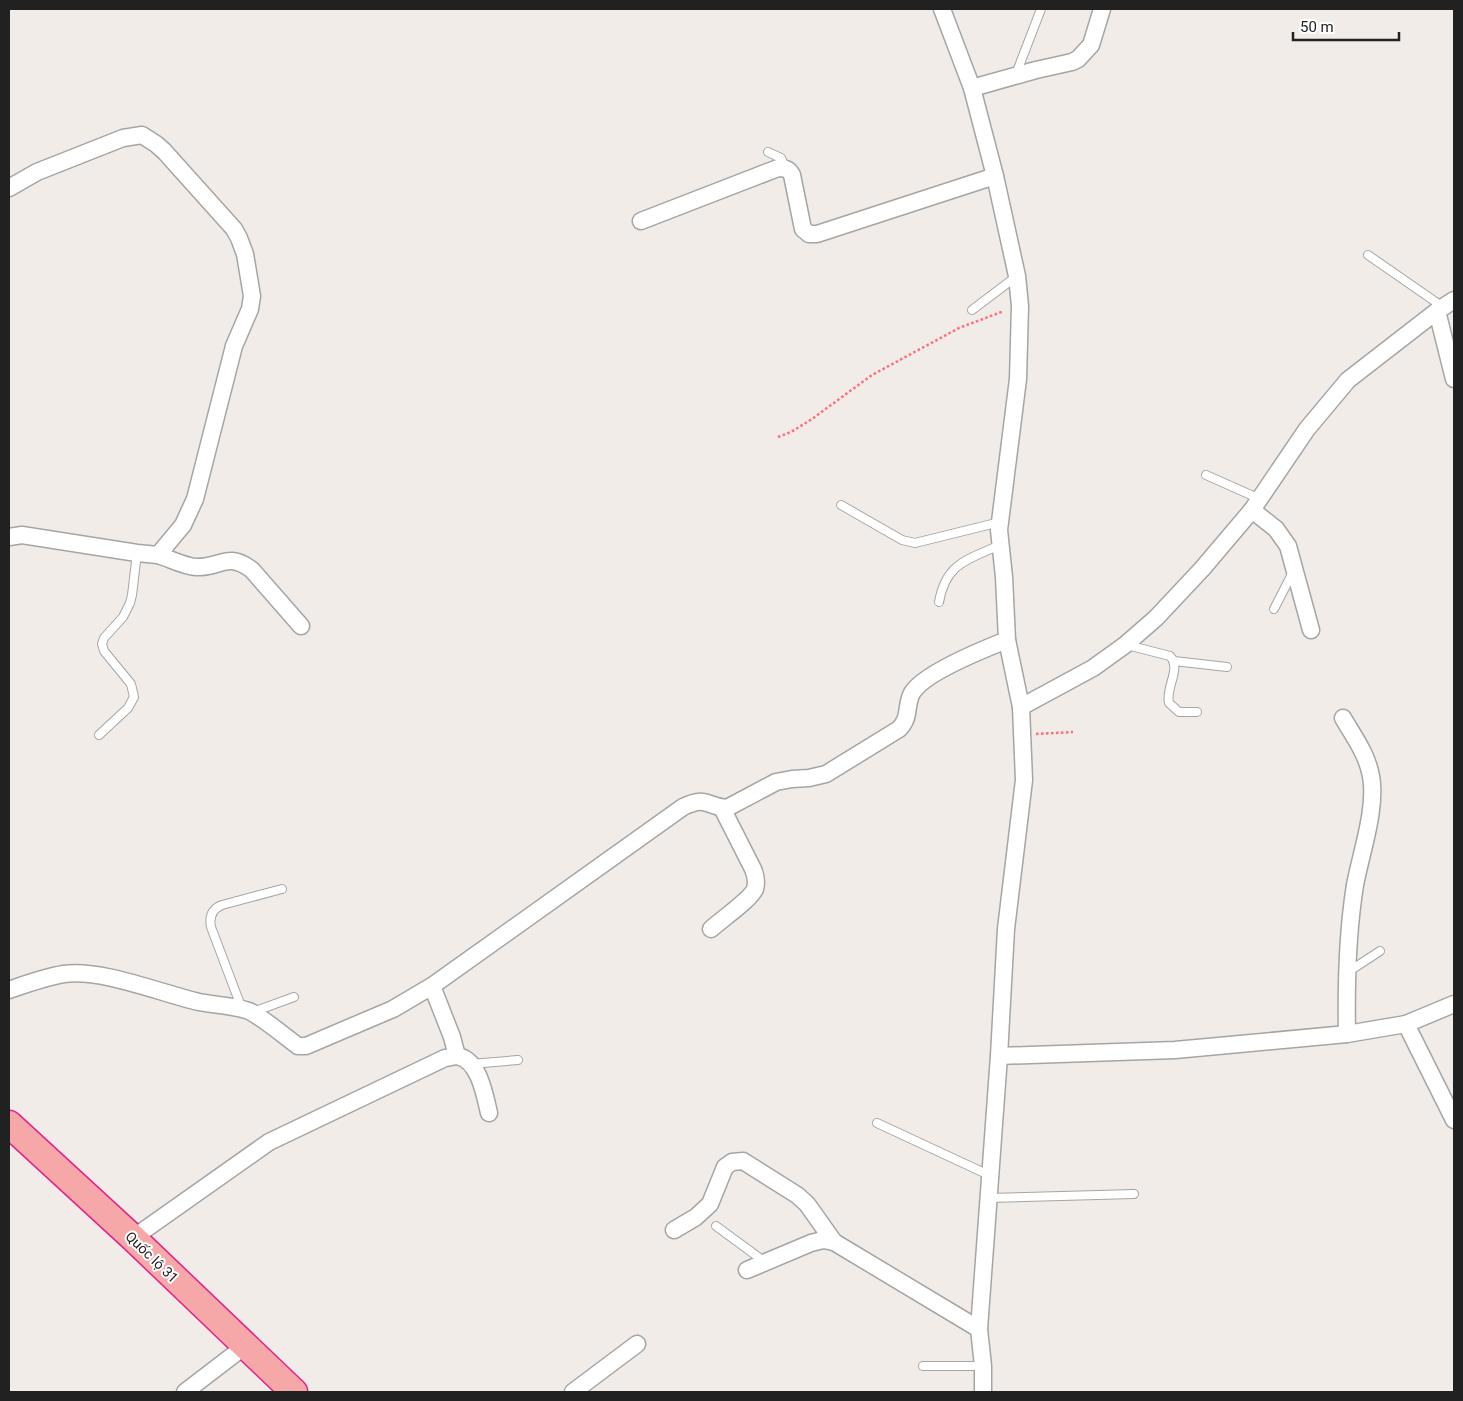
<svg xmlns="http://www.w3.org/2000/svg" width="1463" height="1401" font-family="Roboto,sans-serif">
  <rect width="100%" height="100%" fill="#f2ece8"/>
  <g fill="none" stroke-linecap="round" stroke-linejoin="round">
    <!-- service casing -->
    <g stroke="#a5a5a5" stroke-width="10">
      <g id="service">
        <path d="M 1016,74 L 1041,9"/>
        <path d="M 768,152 L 781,158 L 786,169"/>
        <path d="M 1368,255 L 1443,307"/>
        <path d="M 972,310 L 1017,276"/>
        <path d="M 1206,475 L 1260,499"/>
        <path d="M 841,505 L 902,540 L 915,543 L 1000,522"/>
        <path d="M 939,602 C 946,563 967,560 1000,545"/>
        <path d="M 1274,609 L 1293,572"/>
        <path d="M 1127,645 L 1170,656 C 1182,669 1165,687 1169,703 L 1179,712 L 1197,712"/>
        <path d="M 1174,661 L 1227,667"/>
        <path d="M 99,735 L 128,708 L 134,697 L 131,684 L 104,651 L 102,644 L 104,638 L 123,617 L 130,603 L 132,595 L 137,553"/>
        <path d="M 1348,972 L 1380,951"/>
        <path d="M 242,1009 L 211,927 C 209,917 212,909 222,905 L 282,889"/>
        <path d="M 253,1012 L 294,997"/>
        <path d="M 471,1064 L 518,1060"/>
        <path d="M 877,1123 L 991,1176"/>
        <path d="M 989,1198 L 1134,1194"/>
        <path d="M 716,1226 L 765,1262"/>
        <path d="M 923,1366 L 983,1366"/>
      </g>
    </g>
    <!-- minor casing -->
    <g stroke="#a5a5a5" stroke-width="19">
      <g id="minor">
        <path d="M 942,9 L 972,88 L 995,176 L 1017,276 L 1020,306 L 1018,379 L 999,530 L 1004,577 L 1007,640 L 1021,707 L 1024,780 L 1006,929 L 999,1056 L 979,1329 L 983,1366 L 983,1392"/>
        <path d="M 972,88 L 1036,70 L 1072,62 L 1078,59 L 1091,45 L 1102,9"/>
        <path d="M 9,188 L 37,172 L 123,138 L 142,135 L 156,144 L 164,151 L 234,229 L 239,238 L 245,254 L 252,296 L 250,309 L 234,346 L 195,499 L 183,525 L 158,555 L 137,553 L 22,535 L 9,537"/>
        <path d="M 641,221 L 778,168 C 785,168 789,169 792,175 L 803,229 L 809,234 L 817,234 L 995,176"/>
        <path d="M 1437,311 L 1454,379"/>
        <path d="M 1252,510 L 1276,529 L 1288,546 L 1311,630"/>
        <path d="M 158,555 C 171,559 183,566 196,567 C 221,568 227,551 252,570 L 301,626"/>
        <path d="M 1021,707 L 1093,668 L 1125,645 L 1156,618 L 1202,569 L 1252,510 L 1307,429 L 1348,380 L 1437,311 L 1454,300"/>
        <path d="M 1343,718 C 1354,737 1367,754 1371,776 C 1377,808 1361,853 1355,885 C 1347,935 1346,984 1347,1034"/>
        <path d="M 711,929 C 721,920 751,899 755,889 C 757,882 756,876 753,869 L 722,808"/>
        <path d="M 432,986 L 452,1037 L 457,1056"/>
        <path d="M 9,990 C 26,984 45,977 64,974 C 103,969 160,993 199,1002 C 213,1005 239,1006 251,1012 C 267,1021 283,1035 298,1046 L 306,1046 L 393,1009 L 432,986 L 683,807 C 708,795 706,807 727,808 L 776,782 L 792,779 L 809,778 L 826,774 L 899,729 C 911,717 905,706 912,693 C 924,673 984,649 1007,640"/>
        <path d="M 1406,1024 L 1454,1120"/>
        <path d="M 999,1056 L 1175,1050 L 1347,1034 L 1406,1024 L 1454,1004"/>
        <path d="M 674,1230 L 696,1217 L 710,1204 L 725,1167 L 732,1162 L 743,1161 L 797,1195 L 807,1204 L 834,1242"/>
        <path d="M 133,1238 L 269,1142 L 445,1058 C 448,1058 454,1056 457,1056 C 479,1059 485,1096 489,1113"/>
        <path d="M 747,1270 L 811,1243 L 823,1240 L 834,1242 L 979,1329"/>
        <path d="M 185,1392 L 245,1346"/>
        <path d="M 573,1392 L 637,1344"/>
      </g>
    </g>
    <!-- trunk casing -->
    <g stroke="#e4208c" stroke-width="29">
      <path id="trunk" d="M 9,1124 L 133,1238 L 294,1392"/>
    </g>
    <!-- path -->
    <g stroke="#ff6c7b" stroke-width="2.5" stroke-dasharray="2.5 2.5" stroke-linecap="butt">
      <path d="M 778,437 L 791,432 L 812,419 L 872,375 L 959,328 L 1004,311"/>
      <path d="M 1036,734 L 1073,732"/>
    </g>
    <!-- service -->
    <use href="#service" stroke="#fff" stroke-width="8"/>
    <!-- minor -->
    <use href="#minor" stroke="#fff" stroke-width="16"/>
    <!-- trunk -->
    <use href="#trunk" stroke="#f6a8a9" stroke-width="26"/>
  </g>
  <g text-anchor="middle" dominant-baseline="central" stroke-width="4" stroke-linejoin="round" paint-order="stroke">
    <!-- street labels -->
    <g font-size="14" fill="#212121" stroke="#fff">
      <text transform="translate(152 1257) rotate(44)">Quốc lộ 31</text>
    </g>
  </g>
  <!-- border -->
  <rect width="1463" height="1401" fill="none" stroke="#212121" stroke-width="20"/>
  <!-- scale -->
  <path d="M1293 32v8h106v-8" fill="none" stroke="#212121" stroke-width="2.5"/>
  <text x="1300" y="32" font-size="15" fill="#212121" stroke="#ffffff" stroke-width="4" paint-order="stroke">50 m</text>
</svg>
